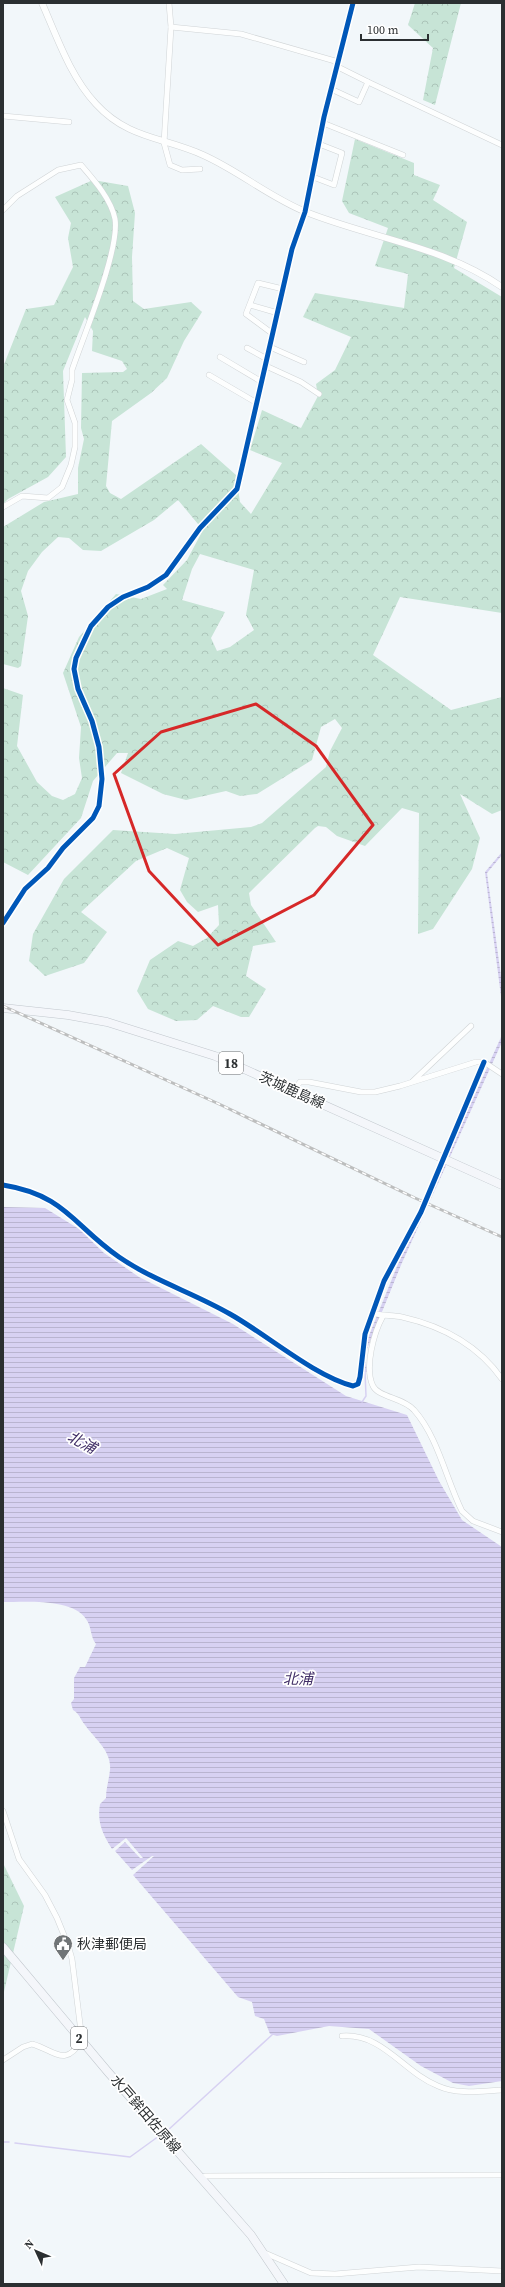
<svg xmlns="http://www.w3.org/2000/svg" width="505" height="2287" font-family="'Source Serif 4','Noto Sans JP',serif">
  <defs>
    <pattern id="forest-crowns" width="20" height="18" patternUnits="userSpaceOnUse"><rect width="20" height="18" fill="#c7e4d6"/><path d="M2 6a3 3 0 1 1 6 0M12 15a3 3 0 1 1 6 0" fill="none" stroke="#abc4b8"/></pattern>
    <pattern id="water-rules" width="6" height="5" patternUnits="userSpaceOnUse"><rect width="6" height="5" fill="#d7d1f2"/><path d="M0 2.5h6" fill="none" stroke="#b9b4d0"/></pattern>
  </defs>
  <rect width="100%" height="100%" fill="#f2f7fa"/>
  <!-- forest -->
  <g fill="url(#forest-crowns)" fill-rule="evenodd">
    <path d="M 415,3 L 461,3 L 435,105 L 423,100 L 433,48 L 408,25 Z"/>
    <path d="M 355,139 L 414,163 L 414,175 L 440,185 L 433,200 L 467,222 L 454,268 L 502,297 L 502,613 L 400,597 L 373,655 L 451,710 L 502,697 L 502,810 L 492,814 L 460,794 L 480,838 L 472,869 L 433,929 L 418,934 L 419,813 L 402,808 L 365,846 L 337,836 L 326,827 L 318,826 L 315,828 L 249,893 L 251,905 L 276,942 L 253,946 L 246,976 L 266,989 L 249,1017 L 241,1017 L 213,1006 L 197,1020 L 176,1021 L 148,1009 L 137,991 L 150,960 L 178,941 L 193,946 L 207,938 L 219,925 L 218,905 L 198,912 L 187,902 L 180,890 L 189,858 L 167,848 L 136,861 L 81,912 L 107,932 L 84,963 L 45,976 L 29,961 L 33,934 L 64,879 L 113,830 L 175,834 L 251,827 L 262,823 L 326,767 L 330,751 L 342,728 L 335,719 L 321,727 L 312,760 L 257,794 L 240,796 L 226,791 L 186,800 L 163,794 L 121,773 L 128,753 L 117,753 L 93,781 L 81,818 L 28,875 L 3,862 L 3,688 L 23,695 L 17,746 L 37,782 L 52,796 L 63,800 L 75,794 L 82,778 L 79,758 L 81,727 L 63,673 L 79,637 L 116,594 L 141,599 L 167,589 L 163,585 L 187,560 L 203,530 L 178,500 L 154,520 L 101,551 L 83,550 L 69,538 L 58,537 L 42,552 L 28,571 L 21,591 L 28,616 L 21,666 L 18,668 L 3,664 L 3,527 L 44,502 L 78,494 L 78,468 L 84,439 L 81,428 L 82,373 L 123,372 L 127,369 L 122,361 L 92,351 L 93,331 L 85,317 L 63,371 L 66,457 L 48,477 L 8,499 L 3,504 L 3,367 L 26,309 L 54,305 L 73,267 L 68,238 L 71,223 L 55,197 L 93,180 L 128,186 L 135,213 L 132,257 L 133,301 L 144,309 L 191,302 L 202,312 L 184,341 L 167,378 L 151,393 L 112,421 L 106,486 L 110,493 L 121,499 L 201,444 L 236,475 L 240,502 L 251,514 L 282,463 L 250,450 L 262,410 L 301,428 L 318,396 L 316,384 L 335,370 L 351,337 L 303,317 L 315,293 L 404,308 L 408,274 L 375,266 L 388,228 L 349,213 L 342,201 ZM 200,554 L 254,570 L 246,615 L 254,630 L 230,647 L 217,651 L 211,638 L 225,612 L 182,600 L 192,569 Z"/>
    <path d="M 3,1863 L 24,1906 L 3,1996 Z"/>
  </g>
  <!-- water -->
  <g fill="url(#water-rules)">
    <path d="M 502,852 L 502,855 L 487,873 L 502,984 L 502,1004 L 485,872 Z"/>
    <path d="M 502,1035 L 502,1042 L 401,1265 L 369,1344 L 365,1355 L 367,1372 L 364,1372 L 363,1355 L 366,1343 L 398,1264 Z"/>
    <path d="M 3,1207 L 45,1208 L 79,1229 L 104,1253 L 139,1277 L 233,1324 L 346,1396 L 407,1415 L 439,1481 L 462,1520 L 502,1547 L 502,2081 L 469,2086 L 453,2083 L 421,2066 L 369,2029 L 329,2026 L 277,2036 L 270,2034 L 264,2019 L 255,2016 L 252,2002 L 238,1997 L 133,1875 L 154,1856 L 152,1856 L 132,1870 L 115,1851 L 125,1842 L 140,1858 L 143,1858 L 126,1838 L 112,1849 C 102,1833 97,1822 100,1804 L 106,1798 C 106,1788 109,1780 110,1770 C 112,1751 94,1738 85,1725 C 80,1719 80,1714 73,1710 L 71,1703 L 74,1699 L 74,1678 L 80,1667 L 85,1667 L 96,1644 C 90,1637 92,1627 86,1619 C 73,1598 25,1602 3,1602 Z"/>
  </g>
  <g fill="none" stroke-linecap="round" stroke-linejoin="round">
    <!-- stream -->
    <g stroke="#d7d1f2" stroke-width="1.5">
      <path d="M 362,1402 L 366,1396 L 365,1372"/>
      <path d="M 167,2131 L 273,2034"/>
      <path d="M 3,2142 L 9,2142"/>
      <path d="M 15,2143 L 130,2157 L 159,2136"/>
    </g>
    <!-- minor casing -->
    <g stroke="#d0d4d6" stroke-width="6">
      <g id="minor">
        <path d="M 169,3 L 171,27 L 164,143 L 170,165 L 182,170 L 200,169"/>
        <path d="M 171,27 L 241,34 L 335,61 L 338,67 L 368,82 L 502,145"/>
        <path d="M 331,89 L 359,102 L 368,82"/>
        <path d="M 3,116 L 69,122"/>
        <path d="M 323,123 L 403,155"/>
        <path d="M 313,177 L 334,185 L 342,153 L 319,144"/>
        <path d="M 3,210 L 17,196 L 58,170 L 81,165 C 94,180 111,199 115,219 C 120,250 83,337 72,370 L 72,380 L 67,400 L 75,423 L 75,447 L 71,465 L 62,487 L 48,498 L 22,496 L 3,507"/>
        <path d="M 250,305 L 278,313"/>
        <path d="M 273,334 L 246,314 L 258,283 L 283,289"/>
        <path d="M 270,347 L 304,362"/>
        <path d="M 247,348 L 267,359"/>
        <path d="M 220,357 L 262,382"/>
        <path d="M 266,366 L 301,382 L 319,394"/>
        <path d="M 209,375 L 257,403"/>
        <path d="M 3,923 L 25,889 L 48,868 L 63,848 L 93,818 L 99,806 L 102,779 L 99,747 L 92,721 L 78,689 L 74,669 L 76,658 L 91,626 L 108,607 L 123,597 L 148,587 L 166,575 L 200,528 L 237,489 L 292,249 L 305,212 L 324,117 L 353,3"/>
        <path d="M 413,1081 L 471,1026"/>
        <path d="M 294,1090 L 300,1082 L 309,1082 L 361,1092 L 375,1092 L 400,1086 L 476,1062 L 484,1062 L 502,1074"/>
        <path d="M 3,1185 C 65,1195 73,1225 119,1257 C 154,1281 194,1293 230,1314 C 266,1334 314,1376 353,1386 L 358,1384 L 360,1377 L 365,1334 L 384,1281 L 421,1212 L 484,1062"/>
        <path d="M 372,1313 C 382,1316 392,1315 402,1317 C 442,1326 478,1345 502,1379"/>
        <path d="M 383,1316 C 374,1332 364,1368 373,1386 C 378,1397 404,1398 414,1410 C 438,1437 446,1479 462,1511 L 473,1521 L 502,1532"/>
        <path d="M 3,1811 L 19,1859 L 45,1895 L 57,1918 L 68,1945 L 72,1959 L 82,2040 C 65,2068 56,2051 32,2044 L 23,2047 L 3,2060"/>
        <path d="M 342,2036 C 383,2033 403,2072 438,2086 C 458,2095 481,2091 502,2090"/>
        <path d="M 202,2178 L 205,2176 L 502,2175"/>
        <path d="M 265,2253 L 311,2273 L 335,2274 L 419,2267 L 502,2271"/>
      </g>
    </g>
    <!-- tertiary casing -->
    <g stroke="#d0d4d6" stroke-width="7">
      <path id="tertiary" d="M 42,3 C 57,37 70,76 96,104 C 128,139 163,137 203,155 C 239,171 269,197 306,212 C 371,238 443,246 502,287"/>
    </g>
    <!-- primary casing -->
    <g stroke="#c1c7cd" stroke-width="9">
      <g id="primary">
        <path d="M 3,1008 L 68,1015 L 107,1022 L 215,1056 L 502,1185"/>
        <path d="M 3,1947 L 108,2072 L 251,2235 L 284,2284"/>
      </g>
    </g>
    <!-- minor -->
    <use href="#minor" stroke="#fdfefe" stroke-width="5"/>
    <!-- tertiary -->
    <use href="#tertiary" stroke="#fdfefe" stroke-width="6"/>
    <!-- primary -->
    <use href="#primary" stroke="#f4f6fa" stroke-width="8"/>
    <!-- rail casing -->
    <g stroke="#bdbebe" stroke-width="3">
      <path id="rail" d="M 3,1006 L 219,1104 L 415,1198 L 502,1237"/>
    </g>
    <!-- rail -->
    <use href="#rail" stroke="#fff" stroke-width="1.5" stroke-dasharray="4.5" stroke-linecap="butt"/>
    <!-- cycleway casing -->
    <g stroke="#fff" stroke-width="8">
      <g id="cycleway">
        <path d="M 3,923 L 25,889 L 48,868 L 63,848 L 93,818 L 99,806 L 102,779 L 99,747 L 92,721 L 78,689 L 74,669 L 76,658 L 91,626 L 108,607 L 123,597 L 148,587 L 166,575 L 200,528 L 237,489 L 292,249 L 305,212 L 324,117 L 353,3"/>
        <path d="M 3,1185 C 65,1195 73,1225 119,1257 C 154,1281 194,1293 230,1314 C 266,1334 314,1376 353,1386 L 358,1384 L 360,1377 L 365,1334 L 384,1281 L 421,1212 L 484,1062"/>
      </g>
    </g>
    <!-- cycleway -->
    <use href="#cycleway" stroke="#0057b8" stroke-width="5"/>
  </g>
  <!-- marked area -->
  <path fill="none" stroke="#d62828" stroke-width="3" stroke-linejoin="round" d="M 256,704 L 316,746 L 373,825 L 314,895 L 218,945 L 149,871 L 114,774 L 161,732 Z"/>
  <!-- icons -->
  <defs>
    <g id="civic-pin" transform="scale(1)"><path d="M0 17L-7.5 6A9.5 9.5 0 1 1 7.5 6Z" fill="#717577" stroke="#fff"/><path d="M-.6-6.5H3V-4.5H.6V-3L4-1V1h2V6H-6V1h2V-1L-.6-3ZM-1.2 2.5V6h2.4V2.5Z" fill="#fff"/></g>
  </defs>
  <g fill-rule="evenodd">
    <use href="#civic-pin" x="63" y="1944"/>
  </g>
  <g text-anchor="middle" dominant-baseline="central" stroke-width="3.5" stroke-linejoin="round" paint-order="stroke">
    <!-- shield labels -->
    <g fill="#fff" stroke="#6b6d6f" stroke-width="1">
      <rect x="219" y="1052" width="24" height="22" rx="3"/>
      <rect x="71" y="2027" width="16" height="22" rx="3"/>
    </g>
    <g font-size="13" font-weight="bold" fill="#2b2f31">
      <text x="231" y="1063">18</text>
      <text x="79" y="2038">2</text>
    </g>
    <!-- street labels -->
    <g font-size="14" fill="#2b2f31" stroke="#fff">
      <text transform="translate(292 1090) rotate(24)">茨城鹿島線</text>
      <text transform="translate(146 2114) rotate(49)">水戸鉾田佐原線</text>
    </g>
    <!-- poi labels -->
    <g font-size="14" fill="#2b2f31" stroke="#fff" text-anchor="start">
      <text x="77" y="1944">秋津郵便局</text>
    </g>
    <!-- water labels -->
    <g font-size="15" font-style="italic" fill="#412f67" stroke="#fff">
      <text transform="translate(82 1442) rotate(27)">北浦</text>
      <text x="298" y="1678">北浦</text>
    </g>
  </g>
  <!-- border -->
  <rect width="505" height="2287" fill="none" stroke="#2b2f31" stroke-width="8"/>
  <!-- north arrow -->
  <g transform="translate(36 2251) rotate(314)" stroke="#ffffff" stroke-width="3" paint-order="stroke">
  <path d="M0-3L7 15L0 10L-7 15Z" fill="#2b2f31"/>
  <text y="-6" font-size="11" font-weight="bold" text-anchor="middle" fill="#2b2f31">N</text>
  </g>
  <!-- scale -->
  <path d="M361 34v6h67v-6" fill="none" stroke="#2b2f31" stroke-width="2"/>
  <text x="367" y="34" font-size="12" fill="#2b2f31" stroke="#ffffff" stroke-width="3" paint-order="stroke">100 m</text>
</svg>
